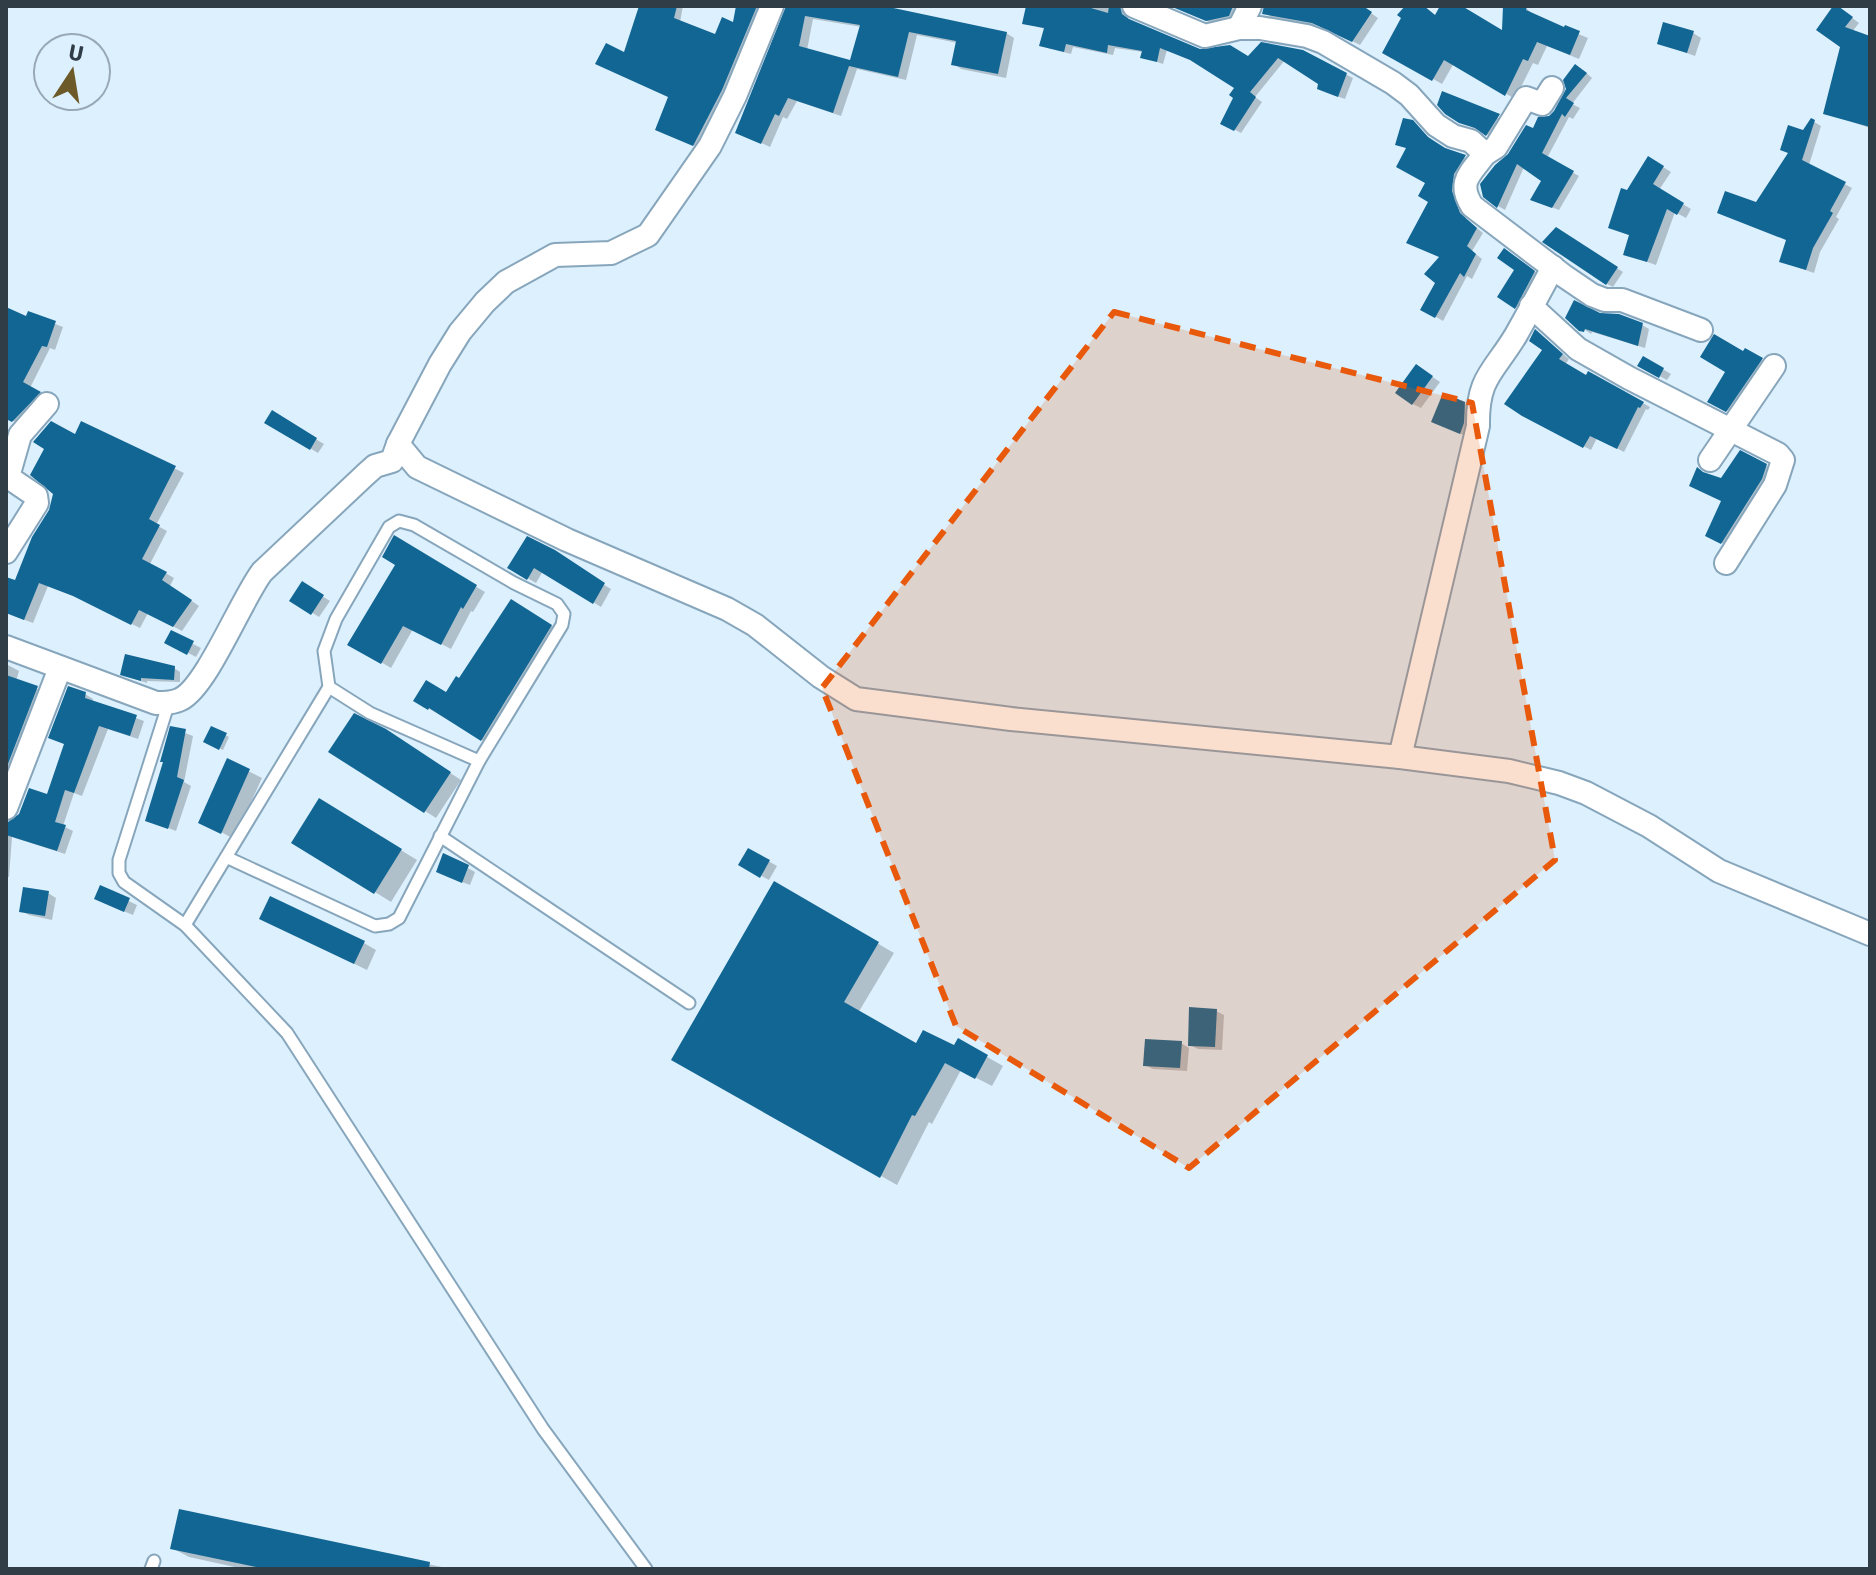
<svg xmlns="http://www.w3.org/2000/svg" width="1876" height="1575" font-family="Signika,sans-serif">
  <rect width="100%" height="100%" fill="#ddf0fe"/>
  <!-- shadow -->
  <g fill="#0003" fill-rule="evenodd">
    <path d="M 641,6 L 683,6 L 680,22 L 716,36 L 734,25 L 738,6 L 765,6 L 700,148 L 663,133 L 670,97 L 625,55 Z"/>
    <path d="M 788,6 L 877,6 L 1006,33 L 1014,38 L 1006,78 L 961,69 L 954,64 L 958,43 L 917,35 L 906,80 L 857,69 L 841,116 L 797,101 L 787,119 L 783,117 L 770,147 L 746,136 ZM 813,19 L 862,27 L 852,63 L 807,50 Z"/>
    <path d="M 1028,6 L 1127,6 L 1126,13 L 1129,20 L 1199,51 L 1249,59 L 1303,52 L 1353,78 L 1345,99 L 1325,92 L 1321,83 L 1285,60 L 1255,97 L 1262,102 L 1241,133 L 1223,123 L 1236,98 L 1237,87 L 1197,62 L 1167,50 L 1163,64 L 1142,57 L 1143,52 L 1115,48 L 1113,55 L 1073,47 L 1071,54 L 1048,48 L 1041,45 L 1045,29 L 1024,23 Z"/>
    <path d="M 1170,6 L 1234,6 L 1239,9 L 1236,19 L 1214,24 Z"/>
    <path d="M 1266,6 L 1361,6 L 1378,18 L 1360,45 L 1321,26 L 1271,17 L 1264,13 Z"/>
    <path d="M 1408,6 L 1424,6 L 1436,16 L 1442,6 L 1458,6 L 1503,33 L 1526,8 L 1535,16 L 1588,38 L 1579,59 L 1547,46 L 1538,65 L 1533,63 L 1515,99 L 1454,63 L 1442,84 L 1385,52 Z"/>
    <path d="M 1843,11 L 1859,23 L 1852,32 L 1870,39 L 1870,128 L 1825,113 L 1842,47 Z"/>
    <path d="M 1693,33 L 1701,38 L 1695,56 L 1659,43 Z"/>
    <path d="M 1583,70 L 1592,78 L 1572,104 L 1580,108 L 1573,119 L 1569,117 L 1547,158 L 1579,176 L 1559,210 L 1533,200 L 1544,181 L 1524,167 L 1505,210 L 1498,206 L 1485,196 L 1534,131 L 1550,118 Z"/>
    <path d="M 1443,94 L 1506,121 L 1495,139 L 1460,121 Z"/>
    <path d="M 1811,120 L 1821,126 L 1809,165 L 1852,188 L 1836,217 L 1839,219 L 1820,252 L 1814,273 L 1782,262 L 1788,240 L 1756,205 Z"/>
    <path d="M 1412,122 L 1435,143 L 1472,161 L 1458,196 L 1466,219 L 1483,233 L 1472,251 L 1482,259 L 1472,279 L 1467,276 L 1443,321 L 1423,309 L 1437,283 L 1441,257 L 1428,183 L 1408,149 L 1398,144 Z"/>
    <path d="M 1649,158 L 1671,172 L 1659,190 L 1691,209 L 1686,218 L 1675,212 L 1656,265 L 1625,254 L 1631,236 L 1618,231 L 1628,192 Z"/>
    <path d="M 1557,230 L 1623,272 L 1613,287 L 1607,284 Z"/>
    <path d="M 1512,255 L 1542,277 L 1523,311 L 1499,297 L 1517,269 Z"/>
    <path d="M 6,309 L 27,319 L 29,314 L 63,327 L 55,350 L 50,348 L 30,388 L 47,397 L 21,425 L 6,417 Z"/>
    <path d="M 1599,315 L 1642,325 L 1649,329 L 1645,348 L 1592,332 L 1591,334 L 1568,318 Z"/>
    <path d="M 1536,332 L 1569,359 L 1565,365 L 1586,377 L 1589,373 L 1650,407 L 1648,410 L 1646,409 L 1624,452 L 1597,438 L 1591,450 L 1532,420 L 1545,349 Z"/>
    <path d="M 1745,351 L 1769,364 L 1735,415 L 1710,401 Z"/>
    <path d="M 1644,358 L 1671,374 L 1667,380 L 1640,366 Z"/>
    <path d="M 1424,371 L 1440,382 L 1421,408 L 1413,404 Z"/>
    <path d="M 1465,404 L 1473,408 L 1468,437 L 1442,426 Z"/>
    <path d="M 272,413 L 324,444 L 318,453 L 267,422 Z"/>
    <path d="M 82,423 L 184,473 L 156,525 L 167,531 L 150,564 L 174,578 L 170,586 L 199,606 L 182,631 L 148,613 L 140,628 L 84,600 L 48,586 L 33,623 L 6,613 L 6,582 L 16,583 L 51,511 Z"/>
    <path d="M 1740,453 L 1772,469 L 1728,546 L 1714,539 L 1724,501 L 1722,480 Z"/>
    <path d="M 395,538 L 485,592 L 473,612 L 471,611 L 451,649 L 413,629 L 391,668 L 350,644 L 398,565 Z"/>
    <path d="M 528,539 L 611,589 L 601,607 L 543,571 L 536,583 L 510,568 Z"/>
    <path d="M 303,584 L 330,601 L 319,617 L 292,600 Z"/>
    <path d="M 524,608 L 563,633 L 494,747 L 416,701 L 447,695 Z"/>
    <path d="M 171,633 L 201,648 L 196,657 L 167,642 Z"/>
    <path d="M 6,664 L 19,671 L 16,681 L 45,692 L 6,783 Z"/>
    <path d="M 174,668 L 180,672 L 180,682 L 147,681 L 147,683 L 128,677 Z"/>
    <path d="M 85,694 L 93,699 L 92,702 L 144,721 L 138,739 L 108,729 L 82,796 L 74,793 L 63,826 L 73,831 L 65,854 L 12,837 L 9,877 L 6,877 L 6,826 L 48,797 L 65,744 L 50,738 Z"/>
    <path d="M 172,728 L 193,736 L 184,782 L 191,786 L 176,831 L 147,820 L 165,763 Z"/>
    <path d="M 212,728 L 229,737 L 223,750 L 205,741 Z"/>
    <path d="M 397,738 L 461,780 L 436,818 L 425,811 Z"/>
    <path d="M 228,761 L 262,778 L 234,839 L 210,826 Z"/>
    <path d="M 336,810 L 417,860 L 391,902 L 375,892 Z"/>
    <path d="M 749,850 L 777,866 L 769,880 L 740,864 Z"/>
    <path d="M 444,855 L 475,872 L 470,885 L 446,876 Z"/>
    <path d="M 774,883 L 894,953 L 858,1013 L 917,1046 L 955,1048 L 959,1041 L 1003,1066 L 992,1086 L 961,1070 L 932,1124 L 929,1122 L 897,1185 L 674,1059 Z"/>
    <path d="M 101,888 L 137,905 L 133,915 L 104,903 Z"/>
    <path d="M 48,893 L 56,898 L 52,920 L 29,915 L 21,911 Z"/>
    <path d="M 274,925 L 364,943 L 376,950 L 367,970 Z"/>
    <path d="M 1216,1011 L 1224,1015 L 1222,1050 L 1198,1049 L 1190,1045 Z"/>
    <path d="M 1181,1043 L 1189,1048 L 1187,1071 L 1153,1069 L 1145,1065 Z"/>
    <path d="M 180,1511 L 451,1569 L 244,1569 L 189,1557 L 172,1548 Z"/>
  </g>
  <!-- building -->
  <g fill="#126693" fill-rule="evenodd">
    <path d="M 639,6 L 677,6 L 674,18 L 715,34 L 722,17 L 733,22 L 736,6 L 757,6 L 722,90 L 693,146 L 655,130 L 668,97 L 595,64 L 606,43 L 624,52 Z"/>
    <path d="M 786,6 L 884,6 L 1007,32 L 998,74 L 951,65 L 956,41 L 909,32 L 898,77 L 849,66 L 833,113 L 788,98 L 779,116 L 775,114 L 761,144 L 735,133 ZM 805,16 L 860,25 L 850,60 L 799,46 Z"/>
    <path d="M 1026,6 L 1084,6 L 1108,13 L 1109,6 L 1120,6 L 1122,14 L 1129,19 L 1200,49 L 1230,45 L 1248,56 L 1261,42 L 1303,50 L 1347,73 L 1338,97 L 1317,89 L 1318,84 L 1278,58 L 1250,92 L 1256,97 L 1234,131 L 1220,124 L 1233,98 L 1229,95 L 1234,88 L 1190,60 L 1160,48 L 1157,62 L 1140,58 L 1142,51 L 1108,45 L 1107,53 L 1066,44 L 1064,52 L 1039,46 L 1044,28 L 1022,24 Z"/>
    <path d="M 1170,6 L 1233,6 L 1229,16 L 1206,21 Z"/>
    <path d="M 1264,6 L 1363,6 L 1372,12 L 1352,42 L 1312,23 L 1262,14 Z"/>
    <path d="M 1405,6 L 1424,6 L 1435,15 L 1440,6 L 1462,6 L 1502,30 L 1503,6 L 1527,6 L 1526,10 L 1564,27 L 1565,25 L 1580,31 L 1570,55 L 1537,42 L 1528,61 L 1523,59 L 1505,96 L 1444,60 L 1432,81 L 1382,53 L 1401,18 L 1397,15 Z"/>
    <path d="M 1833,6 L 1838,6 L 1853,17 L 1845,27 L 1870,36 L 1870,127 L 1823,114 L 1840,47 L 1816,30 Z"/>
    <path d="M 1663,22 L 1694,31 L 1687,53 L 1657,44 Z"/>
    <path d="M 1575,64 L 1587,73 L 1566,98 L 1574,103 L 1565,117 L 1562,114 L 1542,153 L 1574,171 L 1552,208 L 1530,200 L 1541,181 L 1517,164 L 1497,208 L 1483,197 L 1480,184 L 1495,165 L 1508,154 L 1526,125 L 1533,128 L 1538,117 L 1549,116 L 1554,111 L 1566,89 L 1563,80 Z"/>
    <path d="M 1442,91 L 1500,114 L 1486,136 L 1475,128 L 1459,123 L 1445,114 L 1437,105 Z"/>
    <path d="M 1403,118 L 1413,120 L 1428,137 L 1445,148 L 1466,155 L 1454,174 L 1452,191 L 1460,213 L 1477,228 L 1467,246 L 1476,254 L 1464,277 L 1460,273 L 1435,318 L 1420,310 L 1435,283 L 1424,274 L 1439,257 L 1406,243 L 1428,202 L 1418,196 L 1425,183 L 1396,167 L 1406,148 L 1395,145 Z"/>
    <path d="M 1811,118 L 1815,120 L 1802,160 L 1846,182 L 1830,211 L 1833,213 L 1813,248 L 1806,270 L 1779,262 L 1786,240 L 1717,213 L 1725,191 L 1756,202 L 1788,153 L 1780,150 L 1788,125 L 1803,130 Z"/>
    <path d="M 1648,156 L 1664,166 L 1653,184 L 1684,203 L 1677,215 L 1667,209 L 1647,262 L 1623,255 L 1629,235 L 1608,228 L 1621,188 L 1627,190 Z"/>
    <path d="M 1556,227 L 1618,267 L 1606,285 L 1542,242 Z"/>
    <path d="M 1504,248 L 1535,271 L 1515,309 L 1497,297 L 1514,270 L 1497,258 Z"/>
    <path d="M 1574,300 L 1600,313 L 1619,314 L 1643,323 L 1638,346 L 1585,329 L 1584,332 L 1579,331 L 1565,318 Z"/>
    <path d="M 6,307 L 26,316 L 28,311 L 56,321 L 47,347 L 42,346 L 23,382 L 41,392 L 12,422 L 6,419 Z"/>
    <path d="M 1535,329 L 1563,354 L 1559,359 L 1586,375 L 1588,371 L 1644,402 L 1640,408 L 1638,407 L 1617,449 L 1590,436 L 1583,448 L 1522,416 L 1504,404 L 1542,350 L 1529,341 Z"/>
    <path d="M 1714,334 L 1743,351 L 1745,348 L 1763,358 L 1726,412 L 1707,402 L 1725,372 L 1700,357 Z"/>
    <path d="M 1643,356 L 1664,368 L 1659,378 L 1637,366 Z"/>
    <path d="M 1416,364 L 1433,376 L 1412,405 L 1395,393 Z"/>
    <path d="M 1443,393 L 1465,402 L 1464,423 L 1460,434 L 1431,422 Z"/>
    <path d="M 272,410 L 317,438 L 310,450 L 264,423 Z"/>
    <path d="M 51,421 L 75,434 L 81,421 L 176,466 L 149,519 L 160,525 L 142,559 L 167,572 L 162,580 L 192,600 L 173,627 L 139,610 L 131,625 L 73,596 L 39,583 L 24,620 L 6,613 L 6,577 L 15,580 L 32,537 L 49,510 L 53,494 L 30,475 L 44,449 L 33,442 Z"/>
    <path d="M 1740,450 L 1767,464 L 1762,479 L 1721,544 L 1705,536 L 1721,501 L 1689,486 L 1697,467 L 1703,472 L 1721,478 Z"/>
    <path d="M 394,535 L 477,585 L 463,609 L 461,607 L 441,645 L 403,626 L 381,664 L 347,645 L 395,565 L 382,557 Z"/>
    <path d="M 527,536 L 555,550 L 605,583 L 593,604 L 534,568 L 527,580 L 507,568 Z"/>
    <path d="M 302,581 L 324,595 L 311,615 L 289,601 Z"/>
    <path d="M 511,599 L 552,625 L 481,741 L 429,708 L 428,710 L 413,701 L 426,680 L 446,692 L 456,676 L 459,678 Z"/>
    <path d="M 171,630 L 194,641 L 187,655 L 164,643 Z"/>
    <path d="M 125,654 L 175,666 L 174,680 L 141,678 L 141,681 L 120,675 Z"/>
    <path d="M 6,675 L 38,686 L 6,769 Z"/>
    <path d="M 68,686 L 86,692 L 85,698 L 137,715 L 130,736 L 99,726 L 74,793 L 65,790 L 55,822 L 66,825 L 57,851 L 6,835 L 6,827 L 8,822 L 19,814 L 29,788 L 47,794 L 64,744 L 48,738 Z"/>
    <path d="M 354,713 L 386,729 L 451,772 L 424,813 L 328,752 Z"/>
    <path d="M 170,726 L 186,729 L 177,777 L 184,780 L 168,829 L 145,821 L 163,762 L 160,762 Z"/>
    <path d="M 211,726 L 227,733 L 219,750 L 203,742 Z"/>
    <path d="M 227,758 L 250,769 L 221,834 L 198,823 Z"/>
    <path d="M 319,798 L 402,849 L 374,894 L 291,843 Z"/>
    <path d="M 748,848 L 770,860 L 760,878 L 738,865 Z"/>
    <path d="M 443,853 L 469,865 L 462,883 L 436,872 Z"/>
    <path d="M 774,881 L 879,942 L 844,1002 L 916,1043 L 923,1030 L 954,1045 L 958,1038 L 988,1055 L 975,1079 L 945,1063 L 915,1116 L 912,1115 L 880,1178 L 671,1060 Z"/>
    <path d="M 100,885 L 130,898 L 124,912 L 94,899 Z"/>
    <path d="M 23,887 L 49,891 L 45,916 L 19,912 Z"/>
    <path d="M 270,896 L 365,941 L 354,964 L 259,919 Z"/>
    <path d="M 1189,1007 L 1217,1009 L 1215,1047 L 1188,1046 Z"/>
    <path d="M 1145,1039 L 1182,1041 L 1180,1068 L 1143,1066 Z"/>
    <path d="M 179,1509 L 430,1562 L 429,1569 L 266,1569 L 170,1549 Z"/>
  </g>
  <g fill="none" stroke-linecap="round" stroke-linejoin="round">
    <!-- service casing -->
    <g stroke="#87a6bc" stroke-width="15">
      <g id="service">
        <path d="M 329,687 L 370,713 L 479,761"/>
        <path d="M 169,702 L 119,860 L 119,873 L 124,882 L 185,925 L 287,1033 L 543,1429 L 646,1569"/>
        <path d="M 440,836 L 689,1003"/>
        <path d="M 185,925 L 329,687 L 324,651 L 336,619 L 389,527 L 399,521 L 414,525 L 514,583 L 557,604 L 564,614 L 562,625 L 479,761 L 399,918 L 389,924 L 375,926 L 226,857"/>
        <path d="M 151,1569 L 154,1561"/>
      </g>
    </g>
    <!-- minor casing -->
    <g stroke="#87a6bc" stroke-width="26">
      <g id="minor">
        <path d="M 1134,6 L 1205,36 L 1239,28 L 1260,28 L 1307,36 L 1323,42 L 1393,83 L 1409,95 L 1436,125 L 1453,136 L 1471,141 L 1485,154 C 1470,174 1457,182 1472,206 L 1564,276 L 1592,295 L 1605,300 L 1622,300 L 1701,330"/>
        <path d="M 1239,28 L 1250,6"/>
        <path d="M 1485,154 L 1496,147 L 1526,98 L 1542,104 L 1552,88"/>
        <path d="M 1531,306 L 1578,349 L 1629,378 L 1778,454 L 1783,460 L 1775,485 L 1726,563"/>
        <path d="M 398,444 L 440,364 L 460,332 L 485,302 L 506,282 L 555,255 L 611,253 L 648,235 L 710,146 L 735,96 L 772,6"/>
        <path d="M 1710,460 L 1774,366"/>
        <path d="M 6,552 L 37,503 L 36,496 L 8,477 L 20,435 L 47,404"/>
        <path d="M 6,647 L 156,703 C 164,703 174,703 181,699 C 207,686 241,600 262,572 L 365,475 L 375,466 L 392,461 L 398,444 L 417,467 L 567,540 L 727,609 L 755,625 L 821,677 L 856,699 L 1011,719 L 1400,757 L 1509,771 L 1559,783 L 1586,793 L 1649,826 L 1719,871 L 1870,934"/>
        <path d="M 1400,757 L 1478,426 C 1477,377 1494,372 1516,335 C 1529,312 1541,290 1553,267"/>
        <path d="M 6,808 L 60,668"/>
      </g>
    </g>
    <!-- service -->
    <use href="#service" stroke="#fff" stroke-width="11"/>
    <!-- minor -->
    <use href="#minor" stroke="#fff" stroke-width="22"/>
  </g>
  <!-- marked area -->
  <path fill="#e8590c" fill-opacity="0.2" stroke="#e8590c" stroke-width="6" stroke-dasharray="16 10" stroke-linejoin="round" d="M 1114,312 L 1472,403 L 1555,860 L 1189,1168 L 956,1026 L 822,688 Z"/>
  <!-- border -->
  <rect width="1876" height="1575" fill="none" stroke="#303d46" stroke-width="16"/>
  <!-- north arrow -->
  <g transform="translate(72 72) rotate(12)"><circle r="38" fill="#ddf0fe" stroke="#98a8b4" stroke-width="2"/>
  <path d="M0-6L14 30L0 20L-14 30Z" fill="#6c5a28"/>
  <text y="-12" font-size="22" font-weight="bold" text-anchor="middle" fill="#303d46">U</text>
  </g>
</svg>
